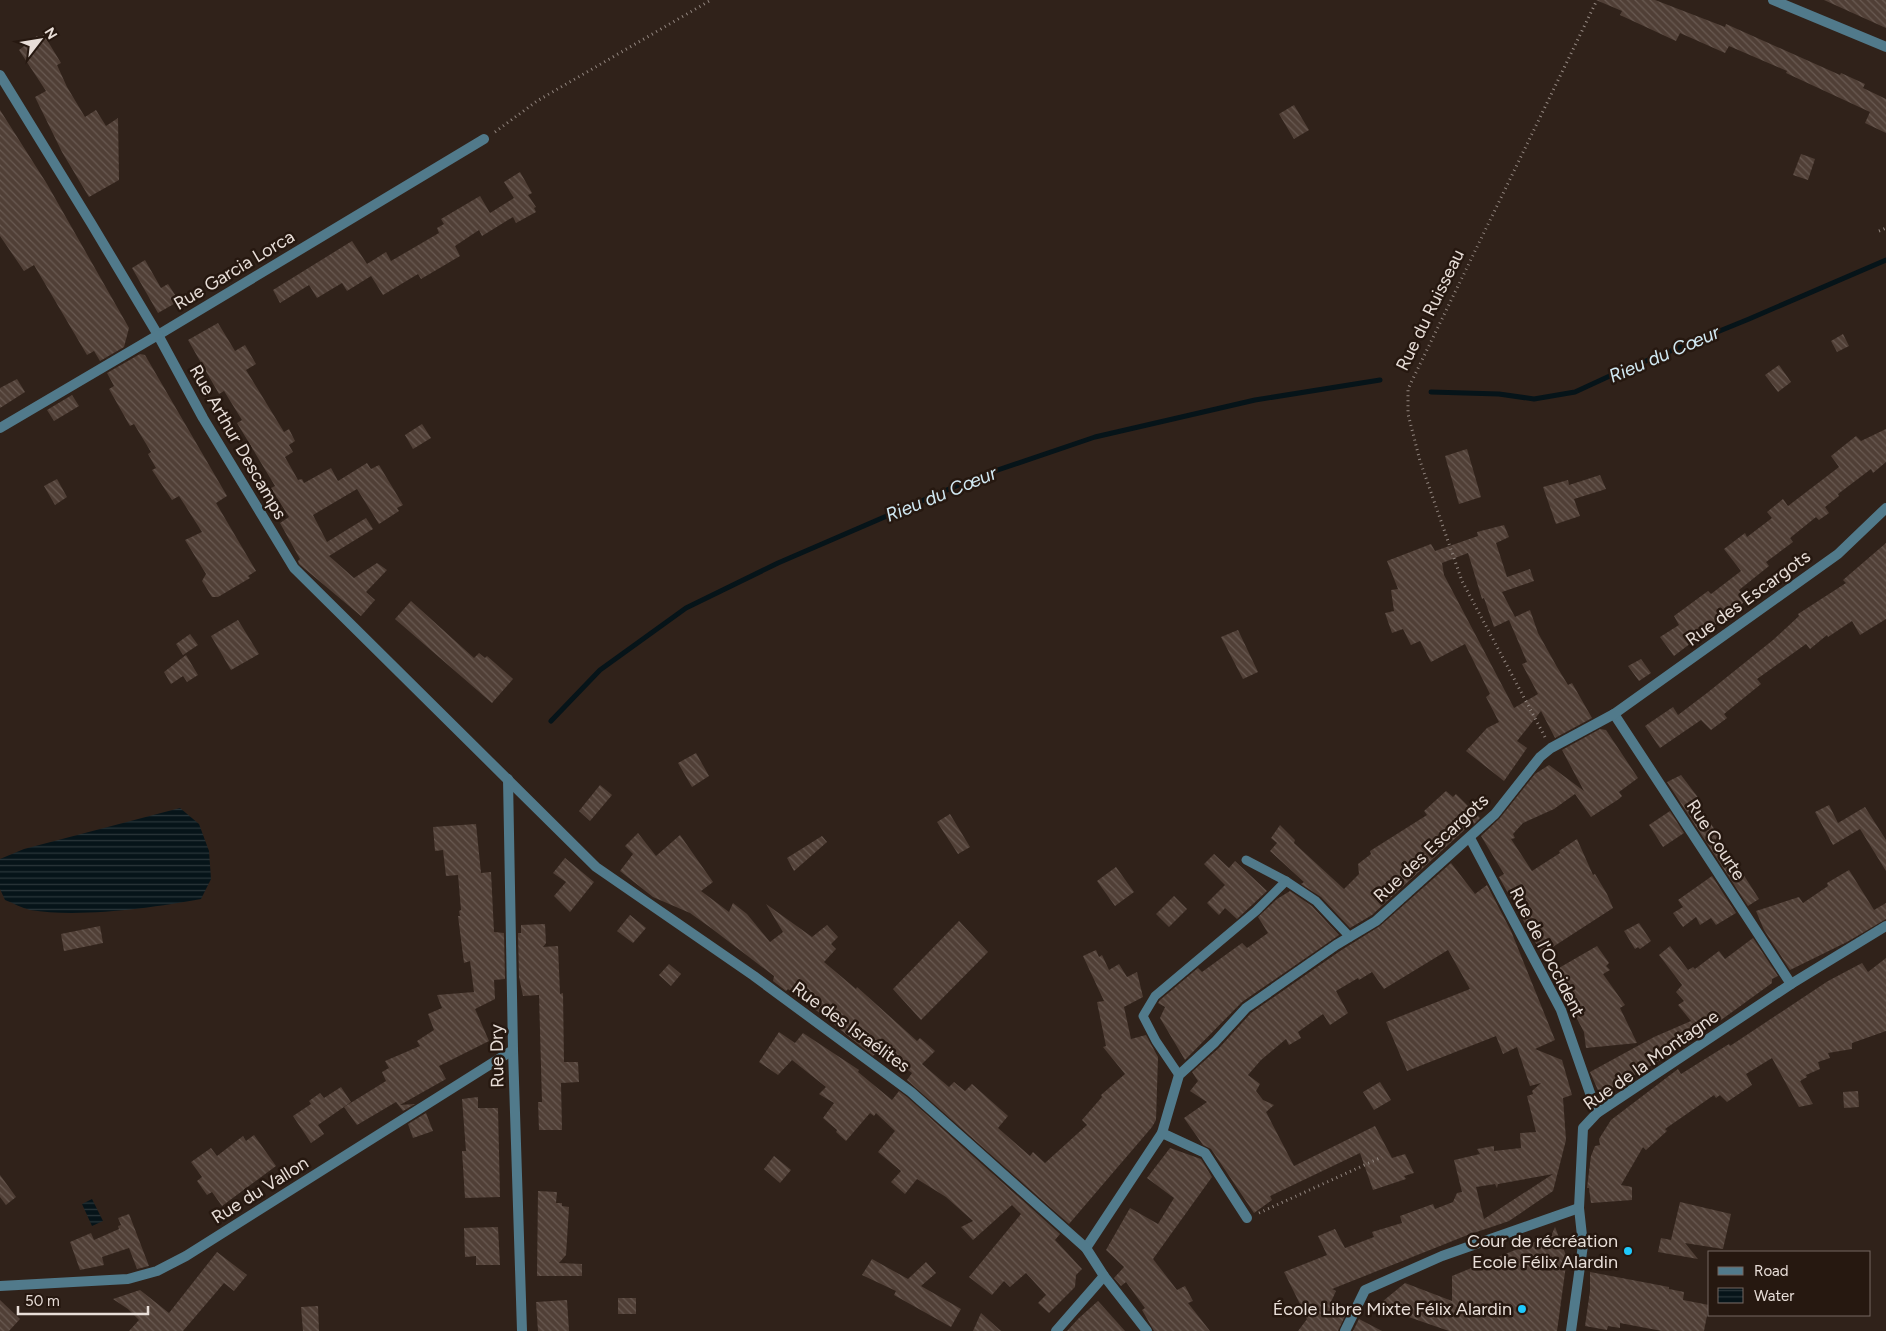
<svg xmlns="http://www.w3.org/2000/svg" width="1886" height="1331" font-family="Figtree,sans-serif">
  <defs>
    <pattern id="water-rules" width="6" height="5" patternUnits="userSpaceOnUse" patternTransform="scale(1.25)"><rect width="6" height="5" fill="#061419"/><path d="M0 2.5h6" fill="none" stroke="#2a363a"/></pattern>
    <pattern id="building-back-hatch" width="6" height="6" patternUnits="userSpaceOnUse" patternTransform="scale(1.25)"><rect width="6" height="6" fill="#503f36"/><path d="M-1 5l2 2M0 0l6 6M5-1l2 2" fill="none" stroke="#695a52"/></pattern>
  </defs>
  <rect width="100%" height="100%" fill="#30221a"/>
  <!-- water -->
  <g fill="url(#water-rules)">
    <path d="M 180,808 L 199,824 L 209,851 L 211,879 L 201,899 C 152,908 79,918 30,910 C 22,908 13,903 5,900 L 0,889 L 0,859 L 24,849 Z"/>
    <path d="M 92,1199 L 103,1221 L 92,1226 L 82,1204 Z"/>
  </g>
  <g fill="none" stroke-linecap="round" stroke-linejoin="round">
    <!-- stream -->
    <g stroke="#061419" stroke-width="5">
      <path d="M 1431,392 L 1499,394 L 1534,399 L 1575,392 L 1614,374 L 1749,319 L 1886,260"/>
      <path d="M 551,721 L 600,670 L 686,608 L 778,563 L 977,477 L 1095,437 L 1255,400 L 1380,380"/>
    </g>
  </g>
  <!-- building -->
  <g fill="url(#building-back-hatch)" fill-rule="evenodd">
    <path d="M 1596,0 L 1655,0 L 1725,27 L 1726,24 L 1840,75 L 1841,73 L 1865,84 L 1863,88 L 1886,99 L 1886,133 L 1865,123 L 1870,112 L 1786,73 L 1787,71 L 1729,46 L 1725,53 L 1680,33 L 1676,41 L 1620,15 L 1622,11 Z"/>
    <path d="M 1824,0 L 1886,0 L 1886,28 L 1866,19 Z"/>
    <path d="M 44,35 L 61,63 L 57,65 L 67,87 L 85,117 L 96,110 L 106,126 L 118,118 L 119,180 L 89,197 L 62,152 L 35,97 L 46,91 L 19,50 L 37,36 L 39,38 Z"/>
    <path d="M 1294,105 L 1309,130 L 1294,139 L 1279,114 Z"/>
    <path d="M 0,110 L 47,184 L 129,328 L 124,347 L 100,361 L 94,351 L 87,355 L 34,265 L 24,271 L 0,236 Z"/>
    <path d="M 1801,154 L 1815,159 L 1808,180 L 1793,175 Z"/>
    <path d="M 520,172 L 532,193 L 528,195 L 536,207 L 534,208 L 536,212 L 516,223 L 513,217 L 482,236 L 479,230 L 455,246 L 460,256 L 421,279 L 418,274 L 383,295 L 371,276 L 347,291 L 342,283 L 317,298 L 309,285 L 280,303 L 273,290 L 352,241 L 367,264 L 386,252 L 391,261 L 439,233 L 437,228 L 444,224 L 441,219 L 480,196 L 490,213 L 514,198 L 504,182 Z"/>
    <path d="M 145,260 L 161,288 L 168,284 L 179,301 L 158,313 L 132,268 Z"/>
    <path d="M 218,323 L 235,351 L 245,345 L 256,364 L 246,370 L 284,432 L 289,429 L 295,441 L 289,445 L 293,452 L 285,457 L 298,480 L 302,479 L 304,483 L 331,468 L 338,481 L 367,463 L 371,469 L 379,465 L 403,505 L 397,508 L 399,511 L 379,524 L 357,489 L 313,515 L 327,542 L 366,518 L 373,529 L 329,556 L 354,578 L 377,563 L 387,570 L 366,592 L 375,600 L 361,616 L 299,564 L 298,561 L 300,559 L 280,523 L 289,517 L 271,488 L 275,486 L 237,423 L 242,420 L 224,391 L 219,394 L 188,340 Z"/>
    <path d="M 1843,334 L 1849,346 L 1837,352 L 1831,341 Z"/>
    <path d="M 140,354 L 145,355 L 227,496 L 216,503 L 256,571 L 248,576 L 250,578 L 218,597 L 212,597 L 202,581 L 206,574 L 185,540 L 202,532 L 179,496 L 172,500 L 152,470 L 156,468 L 148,454 L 151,452 L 134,424 L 130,426 L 109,389 L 114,386 L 107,373 Z"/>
    <path d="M 1779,365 L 1791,382 L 1778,392 L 1765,375 Z"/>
    <path d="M 17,379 L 25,392 L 0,408 L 0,388 Z"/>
    <path d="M 72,395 L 79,406 L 54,421 L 47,410 Z"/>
    <path d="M 422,424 L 431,438 L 413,449 L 405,435 Z"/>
    <path d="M 1886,429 L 1886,462 L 1873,473 L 1871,469 L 1838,494 L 1839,496 L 1825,507 L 1829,513 L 1819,520 L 1816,517 L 1790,538 L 1793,542 L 1766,562 L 1769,566 L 1739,590 L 1747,600 L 1674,656 L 1660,637 L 1679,625 L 1674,616 L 1708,591 L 1711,594 L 1741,571 L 1724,549 L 1745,533 L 1747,537 L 1772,518 L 1767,512 L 1783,499 L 1788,506 L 1839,467 L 1831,456 L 1856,436 L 1861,441 Z"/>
    <path d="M 1467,449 L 1481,497 L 1459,504 L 1445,456 Z"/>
    <path d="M 1600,475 L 1606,489 L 1574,499 L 1580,516 L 1556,524 L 1543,487 L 1568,480 L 1569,485 Z"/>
    <path d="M 57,479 L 67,497 L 55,505 L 44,486 Z"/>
    <path d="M 1504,525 L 1509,537 L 1496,543 L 1507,577 L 1530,569 L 1534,581 L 1502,592 L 1515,617 L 1530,610 L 1538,633 L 1557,667 L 1568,685 L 1572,683 L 1592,718 L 1555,738 L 1541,711 L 1517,741 L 1527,748 L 1504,781 L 1466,751 L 1487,728 L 1499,722 L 1486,697 L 1490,694 L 1465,644 L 1431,662 L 1420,641 L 1411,645 L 1403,629 L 1392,633 L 1385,613 L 1394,611 L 1391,590 L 1398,589 L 1387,561 L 1431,544 L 1435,551 L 1478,536 L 1477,532 ZM 1468,553 L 1482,599 L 1484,598 L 1494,627 L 1509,620 L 1527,662 L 1522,664 L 1538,694 L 1514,708 L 1444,575 L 1442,563 Z"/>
    <path d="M 1886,543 L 1886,619 L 1860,635 L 1852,621 L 1828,637 L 1827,635 L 1810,649 L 1806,644 L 1757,679 L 1761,684 L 1724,714 L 1727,718 L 1711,730 L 1701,720 L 1660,748 L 1645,726 L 1673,707 L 1678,715 L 1707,693 L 1773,640 L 1799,616 L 1798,614 L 1846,583 L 1843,580 Z"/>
    <path d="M 411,601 L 474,658 L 479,653 L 485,658 L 487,656 L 513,679 L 492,703 L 395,619 Z"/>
    <path d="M 238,620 L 259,654 L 231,670 L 211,636 Z"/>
    <path d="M 1238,630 L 1258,672 L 1243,679 L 1221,637 Z"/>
    <path d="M 190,634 L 198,645 L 183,655 L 176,644 Z"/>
    <path d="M 186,655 L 198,675 L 187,682 L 183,676 L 171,684 L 164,672 Z"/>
    <path d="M 1641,659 L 1651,673 L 1639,681 L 1628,666 Z"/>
    <path d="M 1600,729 L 1606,730 L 1638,778 L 1619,792 L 1622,796 L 1619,799 L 1591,817 L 1575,794 L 1554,809 L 1523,823 L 1513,834 L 1515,838 L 1511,839 L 1532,871 L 1560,853 L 1559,851 L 1577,839 L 1593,875 L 1595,874 L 1607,894 L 1613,908 L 1542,954 L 1499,877 L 1504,874 L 1481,836 L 1500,818 L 1535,774 L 1549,765 L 1584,791 L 1562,750 Z"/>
    <path d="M 696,753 L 709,776 L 692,787 L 678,763 Z"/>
    <path d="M 1681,775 L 1700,800 L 1697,802 L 1759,899 L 1748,906 L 1667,782 Z"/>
    <path d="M 600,785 L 612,795 L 590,821 L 579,811 Z"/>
    <path d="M 1446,791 L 1453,797 L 1456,794 L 1480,818 L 1474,824 L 1473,822 L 1372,915 L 1350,928 L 1321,897 L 1301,884 L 1304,882 L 1270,851 L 1277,843 L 1271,838 L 1280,825 L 1295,840 L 1294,843 L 1344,889 L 1359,874 L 1358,864 L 1371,854 L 1370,851 L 1427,815 L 1424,811 Z"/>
    <path d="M 1829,805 L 1838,823 L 1865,807 L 1886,840 L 1886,871 L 1860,829 L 1833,845 L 1815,812 Z"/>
    <path d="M 1670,811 L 1684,833 L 1663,847 L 1649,825 Z"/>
    <path d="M 950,814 L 970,847 L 958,854 L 937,822 Z"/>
    <path d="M 476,824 L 481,873 L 491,872 L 494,932 L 504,933 L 505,979 L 494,980 L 495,999 L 475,1009 L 489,1041 L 439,1066 L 446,1079 L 400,1105 L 415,1104 L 403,1111 L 396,1102 L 357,1125 L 344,1107 L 386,1081 L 382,1072 L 389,1068 L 385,1061 L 420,1046 L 417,1041 L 434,1030 L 428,1014 L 442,1008 L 437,995 L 474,992 L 470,961 L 464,963 L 458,916 L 460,916 L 459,911 L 461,910 L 458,875 L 446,876 L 443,850 L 435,851 L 433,827 Z"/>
    <path d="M 638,833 L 656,856 L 680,835 L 713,882 L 701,891 L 729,912 L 733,903 L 747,914 L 770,942 L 783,932 L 766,904 L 812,937 L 827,925 L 838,937 L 831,944 L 836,949 L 824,962 L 856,989 L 857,987 L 917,1041 L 920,1038 L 935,1051 L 922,1064 L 949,1087 L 954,1082 L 965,1091 L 972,1084 L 1008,1116 L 998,1128 L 1030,1156 L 1033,1152 L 1045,1163 L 1087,1125 L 1082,1120 L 1102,1097 L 1101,1095 L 1125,1074 L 1103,1047 L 1106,1046 L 1097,1002 L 1104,1001 L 1083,956 L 1096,950 L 1099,957 L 1102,955 L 1109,970 L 1119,964 L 1127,977 L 1137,972 L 1143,997 L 1124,1007 L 1131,1039 L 1146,1035 L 1158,1057 L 1156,1120 L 1152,1127 L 1069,1224 L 907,1080 L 912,1073 L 880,1048 L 873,1056 L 816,1010 L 788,989 L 786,991 L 773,981 L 774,976 L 711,928 L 690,913 L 653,897 L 620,871 L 633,854 L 625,846 Z"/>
    <path d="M 822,836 L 827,842 L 794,871 L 787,858 Z"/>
    <path d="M 1214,854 L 1229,868 L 1235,861 L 1267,891 L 1237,919 L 1225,908 L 1219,915 L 1207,903 L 1225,885 L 1204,864 Z"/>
    <path d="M 565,858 L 594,882 L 570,912 L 554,896 L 566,882 L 553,873 Z"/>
    <path d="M 1451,863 L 1475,894 L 1487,885 L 1511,931 L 1555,1040 L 1535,1049 L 1562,1060 L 1572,1095 L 1563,1098 L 1566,1140 L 1553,1191 L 1509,1221 L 1465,1236 L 1332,1289 L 1336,1291 L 1330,1304 L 1347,1312 L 1338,1331 L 1298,1331 L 1307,1319 L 1300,1309 L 1302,1308 L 1284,1272 L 1327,1255 L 1318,1236 L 1335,1229 L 1345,1248 L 1374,1237 L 1372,1232 L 1402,1223 L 1400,1216 L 1433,1204 L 1435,1209 L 1453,1202 L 1457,1193 L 1462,1192 L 1454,1160 L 1480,1154 L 1477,1149 L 1494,1146 L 1494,1151 L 1521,1148 L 1520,1133 L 1536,1132 L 1527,1096 L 1533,1094 L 1532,1091 L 1541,1083 L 1530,1086 L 1517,1047 L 1503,1054 L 1496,1036 L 1407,1071 L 1386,1022 L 1470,989 L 1448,950 L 1384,989 L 1372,972 L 1359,980 L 1358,978 L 1336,991 L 1348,1013 L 1330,1025 L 1323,1014 L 1298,1032 L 1301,1038 L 1289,1045 L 1286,1039 L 1261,1060 L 1248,1075 L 1260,1084 L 1256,1091 L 1263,1100 L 1274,1105 L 1266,1112 L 1294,1166 L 1375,1126 L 1392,1158 L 1405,1154 L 1414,1173 L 1404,1176 L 1406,1179 L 1373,1190 L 1360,1153 L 1270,1196 L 1272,1200 L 1254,1213 L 1211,1149 L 1203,1145 L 1184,1118 L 1207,1102 L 1190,1091 L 1198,1081 L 1192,1072 L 1220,1047 L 1251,1013 L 1340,951 L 1380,926 ZM 1553,1174 L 1484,1219 L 1476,1187 L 1495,1184 L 1497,1188 L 1498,1184 Z"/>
    <path d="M 1116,867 L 1134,892 L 1115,906 L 1097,881 Z"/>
    <path d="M 1849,870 L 1874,910 L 1886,903 L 1886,919 L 1847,942 L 1790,970 L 1764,930 L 1756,911 L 1799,897 L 1803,903 L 1828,886 L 1827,883 Z"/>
    <path d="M 1712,876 L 1736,913 L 1716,925 L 1711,918 L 1700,925 L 1696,917 L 1683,927 L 1673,913 L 1683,907 L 1678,900 Z"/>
    <path d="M 1290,891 L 1312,906 L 1339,935 L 1242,1002 L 1185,1060 L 1160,1018 L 1165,1007 L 1158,1003 L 1160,1000 L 1198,968 L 1202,972 L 1242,943 L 1247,948 L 1268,933 L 1258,917 L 1277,899 Z"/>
    <path d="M 1174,896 L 1187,909 L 1169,927 L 1156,914 Z"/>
    <path d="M 630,915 L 646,928 L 633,943 L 617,931 Z"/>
    <path d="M 959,921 L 988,952 L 921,1020 L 893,989 Z"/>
    <path d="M 1639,923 L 1651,941 L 1640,949 L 1638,947 L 1635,949 L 1624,931 Z"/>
    <path d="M 545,924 L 546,943 L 543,947 L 558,946 L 560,994 L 563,993 L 564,1062 L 578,1062 L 579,1082 L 561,1083 L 562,1130 L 539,1130 L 538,1102 L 542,1102 L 539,995 L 523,996 L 519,977 L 518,933 L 521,933 L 521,925 Z"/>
    <path d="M 100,926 L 103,943 L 64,951 L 61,934 Z"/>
    <path d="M 1753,938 L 1778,976 L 1772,979 L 1772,983 L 1688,1044 L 1600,1095 L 1590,1072 L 1654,1037 L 1691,1021 L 1678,1005 L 1684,1001 L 1676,992 L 1682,985 L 1659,955 L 1670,946 L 1688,970 L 1693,967 L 1695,969 L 1719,951 L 1725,959 Z"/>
    <path d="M 1597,946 L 1609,963 L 1606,966 L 1610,970 L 1603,974 L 1625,1005 L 1620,1008 L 1637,1043 L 1586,1048 L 1584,1032 L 1552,972 Z"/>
    <path d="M 1886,958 L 1886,1031 L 1852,1043 L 1852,1049 L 1828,1053 L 1830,1058 L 1818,1062 L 1820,1069 L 1806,1075 L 1807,1077 L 1800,1081 L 1813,1104 L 1799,1107 L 1772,1058 L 1746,1074 L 1752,1085 L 1727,1102 L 1720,1095 L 1716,1098 L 1714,1095 L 1665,1129 L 1667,1131 L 1646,1150 L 1643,1147 L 1621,1185 L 1632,1187 L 1632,1200 L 1591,1203 L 1589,1188 L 1587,1188 L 1591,1156 L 1595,1146 L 1600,1145 L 1599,1139 L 1611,1120 L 1678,1069 L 1681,1074 L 1729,1044 L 1730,1046 L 1828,981 L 1862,963 L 1868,972 Z"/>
    <path d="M 669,964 L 681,974 L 671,986 L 659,975 Z"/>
    <path d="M 779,1032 L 795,1043 L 803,1033 L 859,1070 L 858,1072 L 892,1100 L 899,1091 L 907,1097 L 1060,1234 L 1055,1240 L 1082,1269 L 1076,1275 L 1075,1287 L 1049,1313 L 1038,1303 L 1046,1295 L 1026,1273 L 1010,1287 L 1004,1281 L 992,1295 L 969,1277 L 1021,1214 L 1012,1205 L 973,1240 L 961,1227 L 973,1221 L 946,1197 L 917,1179 L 905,1194 L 891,1182 L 901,1171 L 878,1152 L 895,1131 L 876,1113 L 874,1116 L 870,1113 L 846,1141 L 836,1132 L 837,1130 L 823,1118 L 834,1103 L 819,1094 L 826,1087 L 792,1060 L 778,1075 L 759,1062 Z"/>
    <path d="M 1380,1082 L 1391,1100 L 1374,1110 L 1363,1092 Z"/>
    <path d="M 341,1087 L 351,1102 L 318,1125 L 324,1134 L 311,1143 L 293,1116 L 311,1104 L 309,1101 L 320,1093 L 324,1098 Z"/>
    <path d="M 1858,1091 L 1859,1107 L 1844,1108 L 1843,1092 Z"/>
    <path d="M 478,1097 L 478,1108 L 498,1108 L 500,1197 L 465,1198 L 462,1151 L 466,1151 L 462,1099 Z"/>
    <path d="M 426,1113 L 433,1131 L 413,1138 L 408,1124 Z"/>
    <path d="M 254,1135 L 276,1166 L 222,1206 L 212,1192 L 207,1195 L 197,1181 L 202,1177 L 191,1162 L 211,1148 L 217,1156 L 243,1136 L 246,1141 Z"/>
    <path d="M 1170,1148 L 1201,1159 L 1212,1177 L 1153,1259 L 1177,1290 L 1185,1286 L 1193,1301 L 1188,1303 L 1210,1331 L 1154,1331 L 1142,1310 L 1145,1308 L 1126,1282 L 1121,1286 L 1114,1278 L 1124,1267 L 1106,1250 L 1130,1208 L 1158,1224 L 1174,1198 L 1147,1178 Z"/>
    <path d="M 774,1156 L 791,1170 L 780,1183 L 764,1169 Z"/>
    <path d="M 0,1175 L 16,1197 L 6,1205 L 0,1197 Z"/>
    <path d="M 538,1191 L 557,1192 L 556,1203 L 562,1203 L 562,1206 L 569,1207 L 566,1255 L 559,1263 L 582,1264 L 582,1276 L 537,1276 Z"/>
    <path d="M 1680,1202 L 1731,1214 L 1723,1249 L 1685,1243 L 1698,1259 L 1658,1252 L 1661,1238 L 1671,1240 Z"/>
    <path d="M 129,1214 L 149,1266 L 137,1269 L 129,1248 L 102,1257 L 104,1265 L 80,1270 L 70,1242 L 91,1233 L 94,1240 L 119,1229 L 118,1226 L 121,1225 L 118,1218 Z"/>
    <path d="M 498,1227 L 500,1265 L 476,1265 L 476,1256 L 465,1257 L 464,1228 Z"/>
    <path d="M 1555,1227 L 1567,1258 L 1557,1331 L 1449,1331 L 1377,1306 L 1405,1283 L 1452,1301 L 1452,1276 L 1537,1241 L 1547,1245 Z"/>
    <path d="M 217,1252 L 247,1275 L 234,1291 L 224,1283 L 183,1331 L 129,1331 L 139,1320 L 128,1309 L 113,1299 L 140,1290 L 169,1313 Z"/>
    <path d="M 872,1259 L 908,1279 L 926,1262 L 936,1273 L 921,1286 L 961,1309 L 951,1327 L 894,1295 L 896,1291 L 862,1275 Z"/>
    <path d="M 1590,1272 L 1669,1287 L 1669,1289 L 1684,1292 L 1683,1300 L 1709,1305 L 1704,1331 L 1662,1331 L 1620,1323 L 1620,1328 L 1608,1326 L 1607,1330 L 1585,1326 L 1590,1291 Z"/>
    <rect x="618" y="1298" width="18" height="16"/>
    <path d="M 0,1300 L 20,1319 L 9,1331 L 0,1331 Z"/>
    <path d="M 567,1300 L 569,1331 L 538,1331 L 536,1302 Z"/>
    <path d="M 1098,1301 L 1125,1331 L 1067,1331 L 1079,1318 Z"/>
    <path d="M 318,1306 L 319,1331 L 303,1331 L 301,1307 Z"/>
    <path d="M 981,1313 L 1001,1331 L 973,1331 Z"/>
    <path d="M 1359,1319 L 1382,1331 L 1353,1331 Z"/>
  </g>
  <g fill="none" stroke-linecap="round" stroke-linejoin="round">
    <!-- path -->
    <g stroke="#938780" stroke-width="3" stroke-dasharray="1 4" stroke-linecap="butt">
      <path d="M 495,132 L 537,101 L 711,0"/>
      <path d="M 1879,231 L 1886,228"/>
      <path d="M 1545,737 L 1462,581 L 1420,461 L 1408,414 L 1408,389 L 1597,0"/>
      <path d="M 1259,1213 L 1382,1157"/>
    </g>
    <!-- service -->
    <g stroke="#517a8b" stroke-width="9">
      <path d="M 1246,860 L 1286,881 L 1316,901 L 1350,937"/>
      <path d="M 1179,1075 L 1156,1041 L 1143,1016 L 1155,996 L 1256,911 L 1286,881"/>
    </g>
    <!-- minor -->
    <g stroke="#517a8b" stroke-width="10">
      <path d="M 158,335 L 484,139"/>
      <path d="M 1614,714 L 1791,984"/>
      <path d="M 508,779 L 513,1050 L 522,1331"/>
      <path d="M 1470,838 L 1561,1010 L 1597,1113"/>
      <path d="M 1162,1133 L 1205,1153 L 1247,1218"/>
      <path d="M 1086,1248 L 1162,1133 L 1179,1075 L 1215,1042 L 1246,1008 L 1336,945 L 1376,921 L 1495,814 L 1540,757 L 1551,748 L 1614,714 L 1838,554 L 1886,508"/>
      <path d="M 0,1286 L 128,1279 L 157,1271 L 186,1256 L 513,1050"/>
      <path d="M 1056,1331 L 1104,1276"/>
      <path d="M 1345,1331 L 1365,1290 L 1442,1256 L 1579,1208"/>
      <path d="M 1571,1331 L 1583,1245 L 1579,1208 L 1583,1128 L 1597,1113 L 1791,984 L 1886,926"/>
    </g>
    <!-- tertiary -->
    <g stroke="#517a8b" stroke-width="10">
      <path d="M 1773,0 L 1886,47"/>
      <path d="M 0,75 L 91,223 L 158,335 L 203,418 L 294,568 L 596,867 L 754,976 L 911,1092 L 1086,1248 L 1104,1276 L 1147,1331"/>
      <path d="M 0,428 L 158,335"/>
    </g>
  </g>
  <!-- markers -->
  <g fill="#1ec9fd" stroke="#261810" stroke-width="2">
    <circle cx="1628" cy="1251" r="5"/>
    <circle cx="1522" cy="1309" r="5"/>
  </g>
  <g text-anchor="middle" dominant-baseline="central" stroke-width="5" stroke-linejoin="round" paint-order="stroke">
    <!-- street labels -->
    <g font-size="18" fill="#e8ded8" stroke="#261810">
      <text transform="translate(234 270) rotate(-31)">Rue Garcia Lorca</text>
      <text transform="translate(1430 310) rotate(-64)">Rue du Ruisseau</text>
      <text transform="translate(238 442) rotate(60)">Rue Arthur Descamps</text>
      <text transform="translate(1748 598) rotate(-36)">Rue des Escargots</text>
      <text transform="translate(1716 840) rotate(57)">Rue Courte</text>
      <text transform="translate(1431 848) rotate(-43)">Rue des Escargots</text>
      <text transform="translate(1547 952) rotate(63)">Rue de l'Occident</text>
      <text transform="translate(851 1027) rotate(36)">Rue des Israélites</text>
      <text transform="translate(497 1056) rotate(-91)">Rue Dry</text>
      <text transform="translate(1651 1060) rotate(-35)">Rue de la Montagne</text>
      <text transform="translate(260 1190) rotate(-32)">Rue du Vallon</text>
    </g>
    <!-- poi labels -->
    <g font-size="18" fill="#e8ded8" stroke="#261810" text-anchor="end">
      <text x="1618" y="1241">Cour de récréation<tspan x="1618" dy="21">Ecole Félix Alardin</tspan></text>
      <text x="1512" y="1309">École Libre Mixte Félix Alardin</text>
    </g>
    <!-- water labels -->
    <g font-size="19" font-style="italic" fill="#d1e9f3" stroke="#261810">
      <text transform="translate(1664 354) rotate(-23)">Rieu du Cœur</text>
      <text transform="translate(941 494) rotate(-22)">Rieu du Cœur</text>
    </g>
  </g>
  <!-- legend -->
  <rect x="1708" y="1251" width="162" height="65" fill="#261810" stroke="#746760"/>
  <rect x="1718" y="1267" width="25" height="8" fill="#517a8b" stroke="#746760"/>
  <text x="1754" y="1276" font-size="15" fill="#e8ded8">Road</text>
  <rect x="1718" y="1288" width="25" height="15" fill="url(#water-rules)" stroke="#746760"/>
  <text x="1754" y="1301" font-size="15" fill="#e8ded8">Water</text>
  <!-- north arrow -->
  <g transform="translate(40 40) rotate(59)" stroke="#261810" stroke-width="4" paint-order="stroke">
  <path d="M0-4L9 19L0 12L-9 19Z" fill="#e8ded8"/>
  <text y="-8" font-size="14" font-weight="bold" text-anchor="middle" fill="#e8ded8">N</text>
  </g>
  <!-- scale -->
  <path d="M18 1306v8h130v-8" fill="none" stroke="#e8ded8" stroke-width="2.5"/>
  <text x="25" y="1306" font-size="15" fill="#e8ded8" stroke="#261810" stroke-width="4" paint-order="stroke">50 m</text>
</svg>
